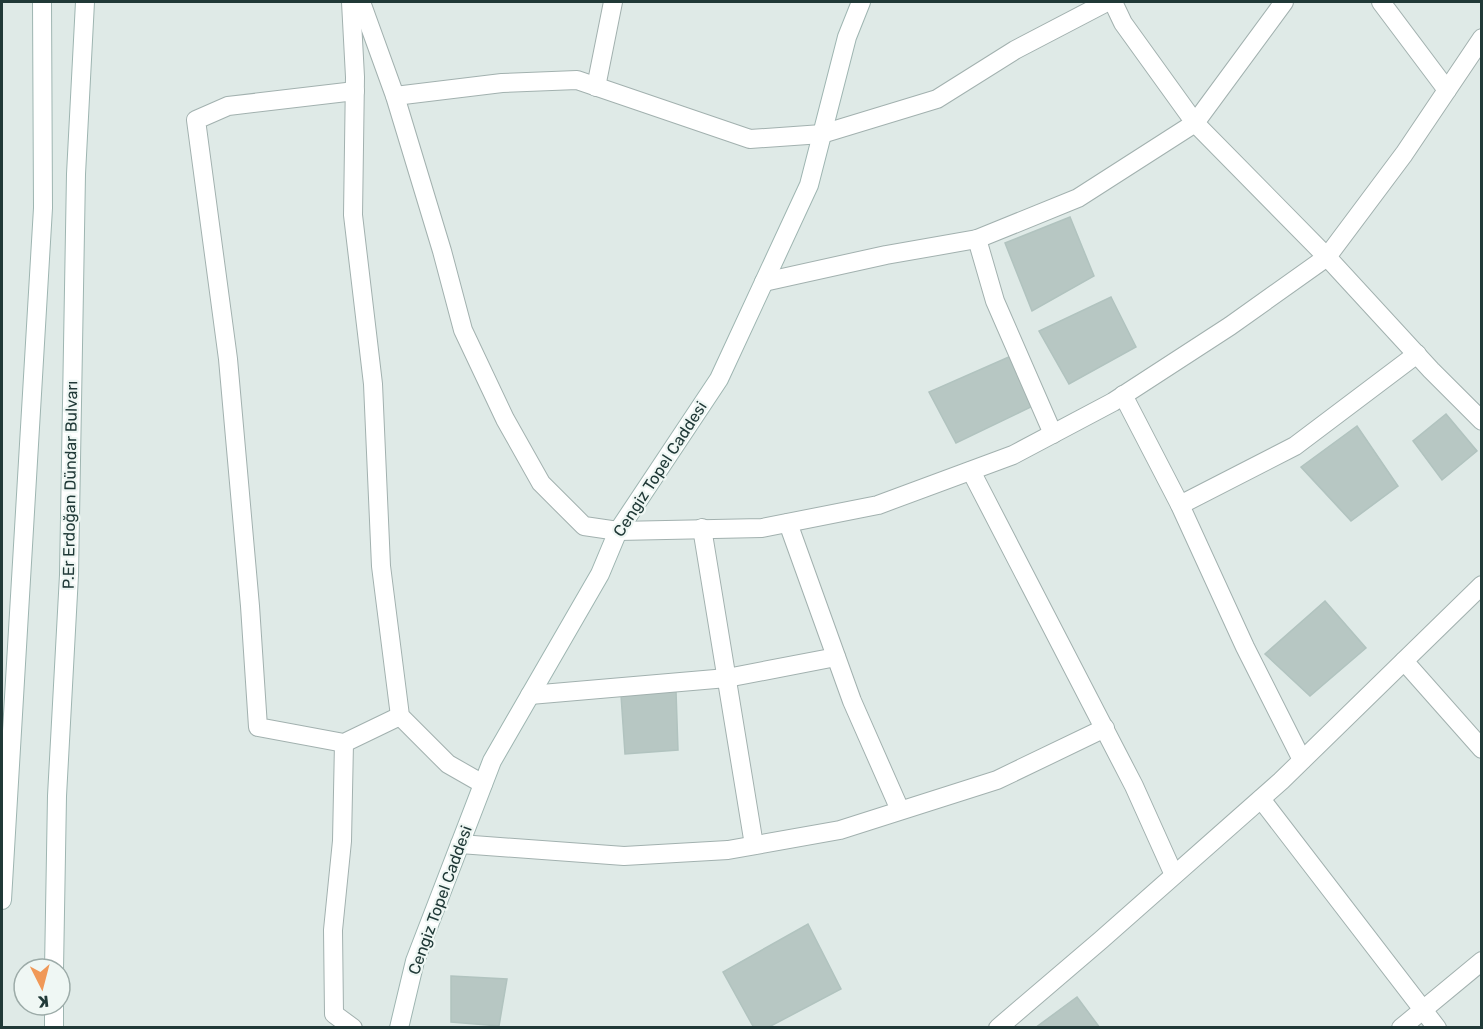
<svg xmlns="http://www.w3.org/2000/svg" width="1483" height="1029" font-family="Rubik,sans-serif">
  <rect width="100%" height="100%" fill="#dfeae7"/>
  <!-- building -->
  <g fill="#b7c7c3" stroke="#b1c3bf" stroke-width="1.5">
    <path d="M 1070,217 L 1094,276 L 1032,311 L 1005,243 Z"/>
    <path d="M 1111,297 L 1136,347 L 1069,384 L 1039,331 Z"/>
    <path d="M 1011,356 L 1033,406 L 956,443 L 929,392 Z"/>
    <path d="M 1446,414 L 1477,451 L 1442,480 L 1413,441 Z"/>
    <path d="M 1357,426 L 1398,486 L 1351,521 L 1301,467 Z"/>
    <path d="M 1325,601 L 1366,648 L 1310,696 L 1265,654 Z"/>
    <path d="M 676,691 L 678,750 L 625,754 L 621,695 Z"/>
    <path d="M 808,924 L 841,989 L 767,1028 L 754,1028 L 723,972 Z"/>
    <path d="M 451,976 L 507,979 L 499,1026 L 451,1022 Z"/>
    <path d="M 1077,997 L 1100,1028 L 1035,1028 Z"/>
  </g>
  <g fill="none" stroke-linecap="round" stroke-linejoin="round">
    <!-- minor casing -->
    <g stroke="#a2b1af" stroke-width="20">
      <g id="minor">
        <path d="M 351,2 L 355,77 L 353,215 L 373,384 L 381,566 L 400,716 L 448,764 L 483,784"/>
        <path d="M 361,2 L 395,96 L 442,251 L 463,330 L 505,419 L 541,483 L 584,526 L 618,531 L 762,528 L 878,505 L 1013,455 L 1113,402 L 1230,326 L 1327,257 L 1404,154 L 1482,38"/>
        <path d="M 1113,2 L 1123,23 L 1195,123 L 1327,257 L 1431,370 L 1482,421"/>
        <path d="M 1381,2 L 1447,90"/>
        <path d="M 596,87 L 613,2"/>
        <path d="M 355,91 L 228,106 L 196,120 L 228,359 L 250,606 L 258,727 L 344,743 L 400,716"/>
        <path d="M 395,96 L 502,83 L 577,80 L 750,139 L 822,134 L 937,99 L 1015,50 L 1107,2"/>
        <path d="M 977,239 L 995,301 L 1053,434"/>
        <path d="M 764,282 L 886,255 L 977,239 L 1078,198 L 1195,123 L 1284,2"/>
        <path d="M 1123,395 L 1180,505 L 1245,647 L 1302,760"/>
        <path d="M 971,471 L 1134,786 L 1174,875"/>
        <path d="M 1180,505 L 1295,446 L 1417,354"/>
        <path d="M 788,523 L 852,701 L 900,810"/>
        <path d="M 702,528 L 754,845"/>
        <path d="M 1404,661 L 1482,749"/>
        <path d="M 530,695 L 727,678 L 836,657"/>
        <path d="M 344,743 L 342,841 L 333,930 L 334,1014 L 353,1028"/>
        <path d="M 1261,799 L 1437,1028"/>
        <path d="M 460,844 L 624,856 L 728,850 L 840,830 L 997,780 L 1105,728"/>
        <path d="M 998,1028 L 1101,940 L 1281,781 L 1482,585"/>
        <path d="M 1401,1028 L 1482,961"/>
      </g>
    </g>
    <!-- secondary casing -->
    <g stroke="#9eb5b1" stroke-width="20">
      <g id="secondary">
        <path d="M 2,900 L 43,208 L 42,2"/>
        <path d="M 54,969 L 57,796 L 69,575 L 76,174 L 85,2"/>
        <path d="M 54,1005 L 54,1028"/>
        <path d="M 399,1028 L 415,961 L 492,761 L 600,574 L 618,531 L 719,379 L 809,185 L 847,37 L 861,2"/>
      </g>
    </g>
    <!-- minor -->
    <use href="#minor" stroke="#fff" stroke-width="18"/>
    <!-- secondary -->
    <use href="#secondary" stroke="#fff" stroke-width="18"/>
  </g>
  <g text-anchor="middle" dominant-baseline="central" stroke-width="4.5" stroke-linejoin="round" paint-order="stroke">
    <!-- street labels -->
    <g font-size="16" fill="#203937" stroke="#eff7f4">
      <text transform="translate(660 469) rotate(-57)">Cengiz Topel Caddesi</text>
      <text transform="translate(70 485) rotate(-89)">P.Er Erdoğan Dündar Bulvarı</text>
      <text transform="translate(440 900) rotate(-70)">Cengiz Topel Caddesi</text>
    </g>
  </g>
  <!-- border -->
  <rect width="1483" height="1029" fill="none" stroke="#203937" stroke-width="6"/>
  <!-- north arrow -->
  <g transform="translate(42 987) rotate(174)"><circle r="28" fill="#eff7f4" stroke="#9caba8" stroke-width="1.5"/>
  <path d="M0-4.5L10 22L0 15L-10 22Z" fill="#f09857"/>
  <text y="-9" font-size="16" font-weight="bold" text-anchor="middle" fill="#203937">K</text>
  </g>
</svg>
